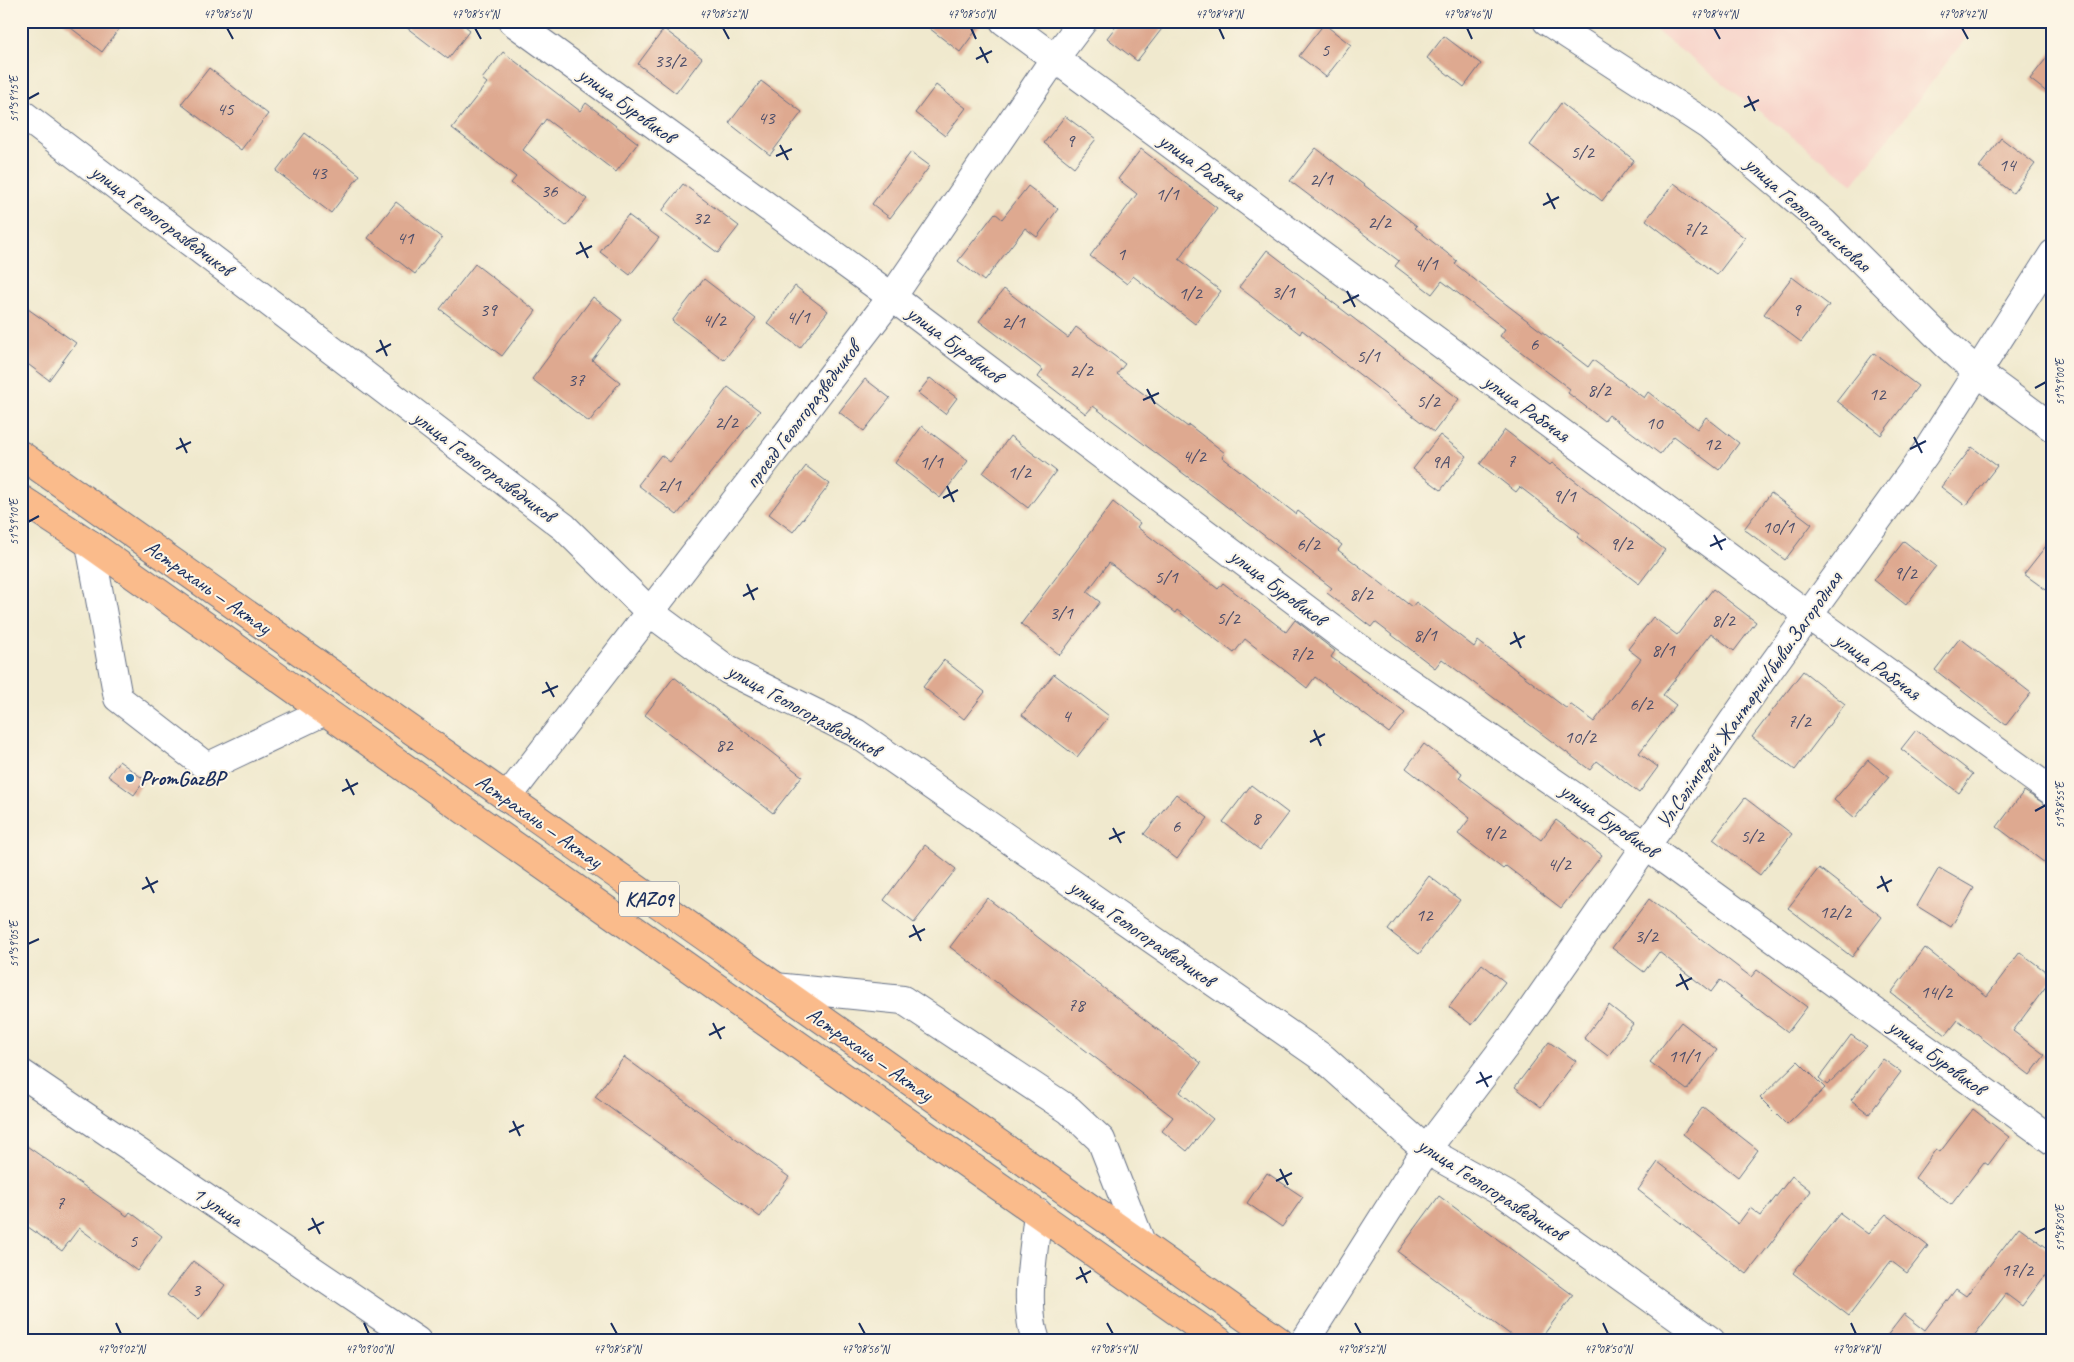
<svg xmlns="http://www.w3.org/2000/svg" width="2074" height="1362" font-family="Caveat,sans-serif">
  <rect width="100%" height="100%" fill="#fcf5e5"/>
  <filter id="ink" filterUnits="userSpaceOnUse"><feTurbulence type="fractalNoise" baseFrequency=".02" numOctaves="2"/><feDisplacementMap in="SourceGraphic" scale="10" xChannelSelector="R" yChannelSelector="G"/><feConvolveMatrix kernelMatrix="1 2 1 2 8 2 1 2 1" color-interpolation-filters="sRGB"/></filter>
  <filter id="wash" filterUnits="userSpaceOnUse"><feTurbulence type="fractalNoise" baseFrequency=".0096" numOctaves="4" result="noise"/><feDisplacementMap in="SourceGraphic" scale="20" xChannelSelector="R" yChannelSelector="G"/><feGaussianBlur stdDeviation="1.12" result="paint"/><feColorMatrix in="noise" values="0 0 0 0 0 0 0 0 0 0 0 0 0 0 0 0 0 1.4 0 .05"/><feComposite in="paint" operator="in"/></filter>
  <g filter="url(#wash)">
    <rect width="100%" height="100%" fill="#f0e9ce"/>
    <!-- built -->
    <path fill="#f7d1c8" d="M 1643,21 L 1979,21 L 1853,184 Z"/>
    <g id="blocks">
      <!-- building -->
      <g fill="#dea990">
        <path d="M 62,21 L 125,21 L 102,52 Z"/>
        <path d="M 398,21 L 459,21 L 470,30 L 448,59 Z"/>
        <path d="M 920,21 L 983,21 L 960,52 Z"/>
        <path d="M 1120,21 L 1168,21 L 1137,61 L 1107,38 Z"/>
        <path d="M 1324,24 L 1351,45 L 1326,77 L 1299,56 Z"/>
        <path d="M 664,29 L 702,58 L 676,93 L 638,64 Z"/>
        <path d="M 1444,36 L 1481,64 L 1464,87 L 1427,58 Z"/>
        <path d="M 2053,50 L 2053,97 L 2030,79 Z"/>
        <path d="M 503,52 L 580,111 L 586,103 L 638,143 L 616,172 L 546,119 L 523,150 L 587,199 L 566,226 L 511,183 L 516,177 L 452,128 L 487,83 L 482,79 Z"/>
        <path d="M 209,68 L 268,114 L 241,150 L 181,104 Z"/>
        <path d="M 761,81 L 802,112 L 770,155 L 729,123 Z"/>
        <path d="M 936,85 L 966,108 L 945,136 L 915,113 Z"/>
        <path d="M 1561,103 L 1634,160 L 1602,201 L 1530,145 Z"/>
        <path d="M 1065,116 L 1096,139 L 1074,167 L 1044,143 Z"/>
        <path d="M 305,133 L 360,175 L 331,213 L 276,171 Z"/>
        <path d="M 2001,138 L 2035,164 L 2013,193 L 1979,167 Z"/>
        <path d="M 1316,148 L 1417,226 L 1415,228 L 1457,261 L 1455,264 L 1498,298 L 1588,367 L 1593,360 L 1644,398 L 1648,392 L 1697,429 L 1706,417 L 1739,443 L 1719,470 L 1674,436 L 1660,454 L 1609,415 L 1604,421 L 1568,393 L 1570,389 L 1500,336 L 1505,329 L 1442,281 L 1432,294 L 1395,266 L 1399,261 L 1328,207 L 1327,209 L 1290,181 Z"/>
        <path d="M 1141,149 L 1217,208 L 1179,259 L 1221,291 L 1195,324 L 1133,276 L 1127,284 L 1090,256 L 1137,194 L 1118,179 Z"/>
        <path d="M 911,152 L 930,166 L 890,218 L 872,204 Z"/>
        <path d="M 1674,183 L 1745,238 L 1717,275 L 1646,220 Z"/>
        <path d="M 683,184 L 739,226 L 718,253 L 662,211 Z"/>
        <path d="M 1028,186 L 1058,209 L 1037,237 L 1025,228 L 984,281 L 958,261 L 995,213 L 1002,219 Z"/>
        <path d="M 396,202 L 442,238 L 415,274 L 368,238 Z"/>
        <path d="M 628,215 L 659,238 L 630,275 L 600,252 Z"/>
        <path d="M 1267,250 L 1328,297 L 1327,298 L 1459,399 L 1434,432 L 1302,330 L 1300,334 L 1239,287 Z"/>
        <path d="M 475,264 L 536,311 L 502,356 L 440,309 Z"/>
        <path d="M 1792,277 L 1829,305 L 1801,342 L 1764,314 Z"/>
        <path d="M 704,279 L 756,319 L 724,360 L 672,321 Z"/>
        <path d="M 795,286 L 828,311 L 800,348 L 767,323 Z"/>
        <path d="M 1004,289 L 1068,338 L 1076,327 L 1125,364 L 1117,374 L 1188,427 L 1189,425 L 1225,453 L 1222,457 L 1296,514 L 1298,511 L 1342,545 L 1338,550 L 1412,607 L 1416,602 L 1474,647 L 1478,641 L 1567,709 L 1570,704 L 1594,722 L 1641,659 L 1628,649 L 1653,617 L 1677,635 L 1713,589 L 1756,622 L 1734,651 L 1711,633 L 1663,695 L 1676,705 L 1639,753 L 1658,767 L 1639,793 L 1597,761 L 1590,770 L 1442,659 L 1435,668 L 1375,622 L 1371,627 L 1327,593 L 1332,588 L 1200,486 L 1093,406 L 1086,414 L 1038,377 L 1043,370 L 979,321 Z"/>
        <path d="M 593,297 L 622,320 L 592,360 L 620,382 L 589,422 L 532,379 Z"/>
        <path d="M 21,304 L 76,343 L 49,380 L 21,359 Z"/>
        <path d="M 1874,353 L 1918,386 L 1881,435 L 1837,401 Z"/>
        <path d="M 930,378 L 957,398 L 945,414 L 918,393 Z"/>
        <path d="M 865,379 L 890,398 L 864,431 L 839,412 Z"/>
        <path d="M 728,387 L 760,411 L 677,515 L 638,485 L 661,455 L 670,462 Z"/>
        <path d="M 922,426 L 968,461 L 940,498 L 895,463 Z"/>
        <path d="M 1505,430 L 1550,465 L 1552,463 L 1665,550 L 1639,584 L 1577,537 L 1580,533 L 1520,487 L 1516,492 L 1480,464 Z"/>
        <path d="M 1440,435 L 1467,456 L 1441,490 L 1413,469 Z"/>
        <path d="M 1010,436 L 1056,471 L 1028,508 L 983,473 Z"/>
        <path d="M 1972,447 L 1997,466 L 1966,506 L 1941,487 Z"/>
        <path d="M 806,466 L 830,484 L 793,532 L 769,514 Z"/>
        <path d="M 1771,493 L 1812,524 L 1785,560 L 1744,529 Z"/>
        <path d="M 1113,502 L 1140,523 L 1137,527 L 1218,589 L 1223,583 L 1286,632 L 1295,620 L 1335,651 L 1331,657 L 1405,713 L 1389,733 L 1315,677 L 1307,688 L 1245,639 L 1234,653 L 1177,610 L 1175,613 L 1109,563 L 1087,592 L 1100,602 L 1060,655 L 1021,624 Z"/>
        <path d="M 2053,537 L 2053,595 L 2024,574 Z"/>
        <path d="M 1904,541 L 1936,566 L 1906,605 L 1874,580 Z"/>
        <path d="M 1960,638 L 2031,693 L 2006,725 L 1935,670 Z"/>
        <path d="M 944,660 L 985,692 L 964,719 L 923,687 Z"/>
        <path d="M 1803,671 L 1845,704 L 1795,770 L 1752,737 Z"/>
        <path d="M 1054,674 L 1109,716 L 1077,757 L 1022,715 Z"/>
        <path d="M 674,677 L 802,776 L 773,813 L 645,715 Z"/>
        <path d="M 1916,730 L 1973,774 L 1959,793 L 1901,749 Z"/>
        <path d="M 1424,744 L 1462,773 L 1459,778 L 1541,840 L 1556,820 L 1602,855 L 1561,908 L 1506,866 L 1503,869 L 1458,834 L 1470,818 L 1406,768 Z"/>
        <path d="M 1868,760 L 1889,777 L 1855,818 L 1834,800 Z"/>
        <path d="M 119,761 L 145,780 L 134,795 L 108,776 Z"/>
        <path d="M 1251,785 L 1288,813 L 1260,850 L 1223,822 Z"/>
        <path d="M 2024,791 L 2053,809 L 2053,869 L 1997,827 Z"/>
        <path d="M 1176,794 L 1208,818 L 1177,859 L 1144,834 Z"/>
        <path d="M 1745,798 L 1792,834 L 1760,875 L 1713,839 Z"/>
        <path d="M 925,845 L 956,869 L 914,923 L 884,900 Z"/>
        <path d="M 1819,868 L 1882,917 L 1852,957 L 1788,908 Z"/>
        <path d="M 1939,868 L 1974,888 L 1951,927 L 1917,906 Z"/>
        <path d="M 1429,876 L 1460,900 L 1419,954 L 1388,930 Z"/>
        <path d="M 987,898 L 1201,1063 L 1180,1092 L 1213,1119 L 1187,1151 L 1162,1131 L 1173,1117 L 950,947 Z"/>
        <path d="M 1649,899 L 1751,977 L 1757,970 L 1807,1007 L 1788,1032 L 1720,980 L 1711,992 L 1659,952 L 1644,972 L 1612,948 Z"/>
        <path d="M 1925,948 L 1987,996 L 2020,952 L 2053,977 L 2013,1031 L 2045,1055 L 2030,1075 L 1958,1020 L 1946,1035 L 1891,993 Z"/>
        <path d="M 1482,964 L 1505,982 L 1472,1025 L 1449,1007 Z"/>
        <path d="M 1609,1005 L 1633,1024 L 1608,1056 L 1584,1038 Z"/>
        <path d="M 1681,1022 L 1717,1050 L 1687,1090 L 1650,1062 Z"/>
        <path d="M 1851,1035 L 1867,1046 L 1827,1085 L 1819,1078 Z"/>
        <path d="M 1549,1042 L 1576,1061 L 1541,1107 L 1515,1087 Z"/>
        <path d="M 624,1057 L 789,1177 L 760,1217 L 595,1097 Z"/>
        <path d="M 1883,1059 L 1901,1072 L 1869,1114 L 1851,1100 Z"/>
        <path d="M 1798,1061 L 1825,1088 L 1787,1125 L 1760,1098 Z"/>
        <path d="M 1703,1107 L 1758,1150 L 1738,1177 L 1683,1134 Z"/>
        <path d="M 1973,1109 L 2009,1137 L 1988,1165 L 1984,1162 L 1951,1205 L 1915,1178 L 1936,1149 L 1940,1152 Z"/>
        <path d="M 21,1142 L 127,1216 L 130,1212 L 162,1236 L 137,1271 L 79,1228 L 62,1251 L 21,1222 Z"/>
        <path d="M 1658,1162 L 1738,1224 L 1750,1208 L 1761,1216 L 1792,1176 L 1811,1191 L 1747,1274 L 1638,1190 Z"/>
        <path d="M 1267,1173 L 1303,1197 L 1282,1227 L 1247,1203 Z"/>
        <path d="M 1439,1196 L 1573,1295 L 1539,1341 L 1519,1341 L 1398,1252 Z"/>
        <path d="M 1840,1213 L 1868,1234 L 1886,1214 L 1928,1246 L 1907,1273 L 1891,1261 L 1849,1316 L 1793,1273 Z"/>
        <path d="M 2019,1227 L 2053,1252 L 2053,1265 L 2022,1306 L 2006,1294 L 1970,1341 L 1883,1341 L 1904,1314 L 1925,1330 L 1956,1289 L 1966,1296 Z"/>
        <path d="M 193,1261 L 225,1285 L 199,1320 L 167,1295 Z"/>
      </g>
    </g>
  </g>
  <g filter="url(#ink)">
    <use href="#blocks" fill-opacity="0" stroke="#667085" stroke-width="1"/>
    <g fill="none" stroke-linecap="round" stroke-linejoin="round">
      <!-- minor casing -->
      <g stroke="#667085" stroke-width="30">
        <g id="minor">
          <path d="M 512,21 L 892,297 L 1346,639 L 1646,846 L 2053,1141"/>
          <path d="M 1004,21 L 1808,615 L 2053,792"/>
          <path d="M 1547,21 L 1709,126 L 1823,222 L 1946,344 L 1977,372 L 2053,428"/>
          <path d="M 21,113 L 564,527 L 651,613 L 728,670 L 856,733 L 1323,1058 L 1426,1150 L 1505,1194 L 1711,1341"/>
          <path d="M 90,544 L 118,698 L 207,767 L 325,711"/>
          <path d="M 507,798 L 892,297 L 1055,58 L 1083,21"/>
          <path d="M 775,987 L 903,1000 L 1069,1110 L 1101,1140 L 1142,1245"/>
          <path d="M 21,1073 L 417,1341"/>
          <path d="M 1036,1341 C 1023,1304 1034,1252 1038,1213"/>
          <path d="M 1305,1341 L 1426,1150 L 1519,1028 L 1761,681 L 1925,454 L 2053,254"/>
        </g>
      </g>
      <!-- highway casing -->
      <g stroke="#667085" stroke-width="30">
        <g id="highway">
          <path d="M 21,455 L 1279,1341"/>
          <path d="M 21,499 L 90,544 L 484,824 L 1219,1341"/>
        </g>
      </g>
      <!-- minor -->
      <use href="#minor" stroke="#fff" stroke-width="28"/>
      <!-- highway -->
      <use href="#highway" stroke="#fabb8b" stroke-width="28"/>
    </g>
  </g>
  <!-- ticks -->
  <path fill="none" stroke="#1b2f5e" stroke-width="2" d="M 227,28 L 233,39M 475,28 L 481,39M 723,28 L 729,39M 971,28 L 976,39M 1219,28 L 1224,39M 1467,28 L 1472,39M 1714,28 L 1720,39M 1962,28 L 1968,39M 980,47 L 988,63M 976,59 L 992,51M 1748,96 L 1755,111M 28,99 L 39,93M 1744,107 L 1759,100M 780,145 L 788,160M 776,156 L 792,149M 1547,193 L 1555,209M 1543,205 L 1559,197M 580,242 L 588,258M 576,254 L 592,246M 1347,291 L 1355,307M 1343,303 L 1359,295M 380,340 L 387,356M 376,352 L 391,344M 2035,388 L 2046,382M 1147,389 L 1155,404M 1143,400 L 1159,393M 1914,437 L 1922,453M 180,438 L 187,453M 176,449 L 191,442M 1910,449 L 1926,441M 947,486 L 954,502M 943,498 L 958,490M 28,522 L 39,516M 1714,535 L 1722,550M 1710,546 L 1726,539M 747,584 L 754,600M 743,596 L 758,588M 1514,632 L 1521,648M 1510,644 L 1525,636M 546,682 L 554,697M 542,693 L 558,686M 1314,730 L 1321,746M 1310,742 L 1325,734M 346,779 L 354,795M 342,791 L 358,783M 2035,811 L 2046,805M 1113,828 L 1121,843M 1109,839 L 1125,832M 1881,876 L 1888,892M 146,877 L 154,893M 1877,888 L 1892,880M 142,889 L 158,881M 913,925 L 921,941M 909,937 L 925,929M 28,944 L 39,939M 1680,974 L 1688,990M 1676,986 L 1692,978M 713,1023 L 721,1039M 709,1035 L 725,1027M 1480,1072 L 1488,1087M 1476,1083 L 1492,1076M 513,1121 L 520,1136M 509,1132 L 524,1125M 1280,1169 L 1288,1185M 1276,1181 L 1292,1173M 312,1218 L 320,1234M 308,1230 L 324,1222M 2035,1233 L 2046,1228M 1080,1267 L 1087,1283M 1076,1279 L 1091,1271M 116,1323 L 121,1334M 364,1323 L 369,1334M 611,1323 L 617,1334M 859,1323 L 865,1334M 1107,1323 L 1113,1334M 1355,1323 L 1361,1334M 1603,1323 L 1608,1334M 1851,1323 L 1856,1334"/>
  <!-- markers -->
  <circle fill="#1f6fb2" stroke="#fcf5e5" stroke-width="2" cx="130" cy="778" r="5"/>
  <g text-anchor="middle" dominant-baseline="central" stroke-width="4" stroke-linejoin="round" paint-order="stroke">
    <!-- number labels -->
    <g font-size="19" fill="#4c4e6a">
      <text x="1325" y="50">5</text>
      <text x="670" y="61">33/2</text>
      <text x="225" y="109">45</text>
      <text x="766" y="118">43</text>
      <text x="1070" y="141">9</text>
      <text x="1582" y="152">5/2</text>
      <text x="2007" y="165">14</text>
      <text x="318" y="173">43</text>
      <text x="1321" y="179">2/1</text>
      <text x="549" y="191">36</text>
      <text x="1167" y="194">1/1</text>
      <text x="701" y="218">32</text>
      <text x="1379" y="222">2/2</text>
      <text x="1695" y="229">7/2</text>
      <text x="405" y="238">41</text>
      <text x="1121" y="254">1</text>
      <text x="1426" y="264">4/1</text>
      <text x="1283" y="292">3/1</text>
      <text x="1190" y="293">1/2</text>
      <text x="488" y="310">39</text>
      <text x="1796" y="310">9</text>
      <text x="798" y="317">4/1</text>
      <text x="714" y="320">4/2</text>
      <text x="1013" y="322">2/1</text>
      <text x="1534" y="344">6</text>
      <text x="1368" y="356">5/1</text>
      <text x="1081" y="370">2/2</text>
      <text x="576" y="380">37</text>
      <text x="1599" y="390">8/2</text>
      <text x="1877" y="394">12</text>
      <text x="1428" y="401">5/2</text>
      <text x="726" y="422">2/2</text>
      <text x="1654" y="423">10</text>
      <text x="1712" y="444">12</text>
      <text x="1194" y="456">4/2</text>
      <text x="1511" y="461">7</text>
      <text x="931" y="462">1/1</text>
      <text x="1440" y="462">9А</text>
      <text x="1019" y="472">1/2</text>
      <text x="669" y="485">2/1</text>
      <text x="1564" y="496">9/1</text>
      <text x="1778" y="527">10/1</text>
      <text x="1308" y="544">6/2</text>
      <text x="1621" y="544">9/2</text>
      <text x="1905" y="573">9/2</text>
      <text x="1166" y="577">5/1</text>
      <text x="1361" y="594">8/2</text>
      <text x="1061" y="613">3/1</text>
      <text x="1228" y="618">5/2</text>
      <text x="1723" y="620">8/2</text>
      <text x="1425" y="635">8/1</text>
      <text x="1663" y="650">8/1</text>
      <text x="1301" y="654">7/2</text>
      <text x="1641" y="704">6/2</text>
      <text x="1066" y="716">4</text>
      <text x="1799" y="721">7/2</text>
      <text x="1580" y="737">10/2</text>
      <text x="724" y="745">82</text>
      <text x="1256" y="818">8</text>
      <text x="1176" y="826">6</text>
      <text x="1494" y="833">9/2</text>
      <text x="1752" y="836">5/2</text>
      <text x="1559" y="864">4/2</text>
      <text x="1835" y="912">12/2</text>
      <text x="1424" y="915">12</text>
      <text x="1646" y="936">3/2</text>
      <text x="1936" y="992">14/2</text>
      <text x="1076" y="1005">78</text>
      <text x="1684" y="1056">11/1</text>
      <text x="60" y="1203">7</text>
      <text x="133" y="1241">5</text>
      <text x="2017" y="1270">17/2</text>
      <text x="196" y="1290">3</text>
    </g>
    <!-- shield labels -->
    <rect fill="#fcf5e5" stroke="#5e6a86" stroke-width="1" x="619" y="881.5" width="60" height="35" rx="4"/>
    <g font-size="20" font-weight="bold" fill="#1b2f5e">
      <text x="649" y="899">KAZ09</text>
    </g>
    <!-- street labels -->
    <g font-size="21" fill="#1b2f5e" stroke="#fcf5e5">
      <text transform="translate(627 105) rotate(36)">улица Буровиков</text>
      <text transform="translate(1202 167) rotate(36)">улица Рабочая</text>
      <text transform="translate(1808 214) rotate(42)">улица Геологопоисковая</text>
      <text transform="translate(162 220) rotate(37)">улица Геологоразведчиков</text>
      <text transform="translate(955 344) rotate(37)">улица Буровиков</text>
      <text transform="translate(1527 408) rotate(36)">улица Рабочая</text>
      <text transform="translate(802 415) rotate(-53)">проезд Геологоразведчиков</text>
      <text transform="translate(484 466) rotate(37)">улица Геологоразведчиков</text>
      <text transform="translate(208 587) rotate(35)">Астрахань — Актау</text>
      <text transform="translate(1278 587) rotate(37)">улица Буровиков</text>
      <text transform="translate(1878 666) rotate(36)">улица Рабочая</text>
      <text transform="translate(1749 700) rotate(-55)">Ул.Сәлімгерей Жантөрин/бывш.Загородная</text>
      <text transform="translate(804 710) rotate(29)">улица Геологоразведчиков</text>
      <text transform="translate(1609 820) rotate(35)">улица Буровиков</text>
      <text transform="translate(539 821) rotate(35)">Астрахань — Актау</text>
      <text transform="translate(1142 933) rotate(35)">улица Геологоразведчиков</text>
      <text transform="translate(870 1054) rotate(35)">Астрахань — Актау</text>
      <text transform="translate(1937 1057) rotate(36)">улица Буровиков</text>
      <text transform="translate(1492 1189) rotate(33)">улица Геологоразведчиков</text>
      <text transform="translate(218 1206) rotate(34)">1 улица</text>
    </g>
    <!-- poi labels -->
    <g font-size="21" font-weight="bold" fill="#1b2f5e" stroke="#fcf5e5" text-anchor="start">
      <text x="140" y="778">PromGazBP</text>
    </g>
  </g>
  <!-- margin -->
  <rect width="2074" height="1362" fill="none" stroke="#fcf5e5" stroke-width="55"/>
  <rect x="28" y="28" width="2018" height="1306" fill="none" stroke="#1b2f5e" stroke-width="2"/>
  <g font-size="12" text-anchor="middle" fill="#1b2f5e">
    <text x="227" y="18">47°08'56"N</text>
    <text x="475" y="18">47°08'54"N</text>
    <text x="723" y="18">47°08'52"N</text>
    <text x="971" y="18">47°08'50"N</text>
    <text x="1219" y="18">47°08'48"N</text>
    <text x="1467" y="18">47°08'46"N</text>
    <text x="1714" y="18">47°08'44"N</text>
    <text x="1962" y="18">47°08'42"N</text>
    <text transform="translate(14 99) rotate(-90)" y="4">51°59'15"E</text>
    <text transform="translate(2060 382) rotate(-90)" y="4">51°59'00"E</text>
    <text transform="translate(14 522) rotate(-90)" y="4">51°59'10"E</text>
    <text transform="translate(2060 805) rotate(-90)" y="4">51°58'55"E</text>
    <text transform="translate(14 944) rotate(-90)" y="4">51°59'05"E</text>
    <text transform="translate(2060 1228) rotate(-90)" y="4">51°58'50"E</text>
    <text x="121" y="1353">47°09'02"N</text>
    <text x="369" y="1353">47°09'00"N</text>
    <text x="617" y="1353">47°08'58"N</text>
    <text x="865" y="1353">47°08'56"N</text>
    <text x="1113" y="1353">47°08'54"N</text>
    <text x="1361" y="1353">47°08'52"N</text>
    <text x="1608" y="1353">47°08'50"N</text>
    <text x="1856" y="1353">47°08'48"N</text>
  </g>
</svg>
